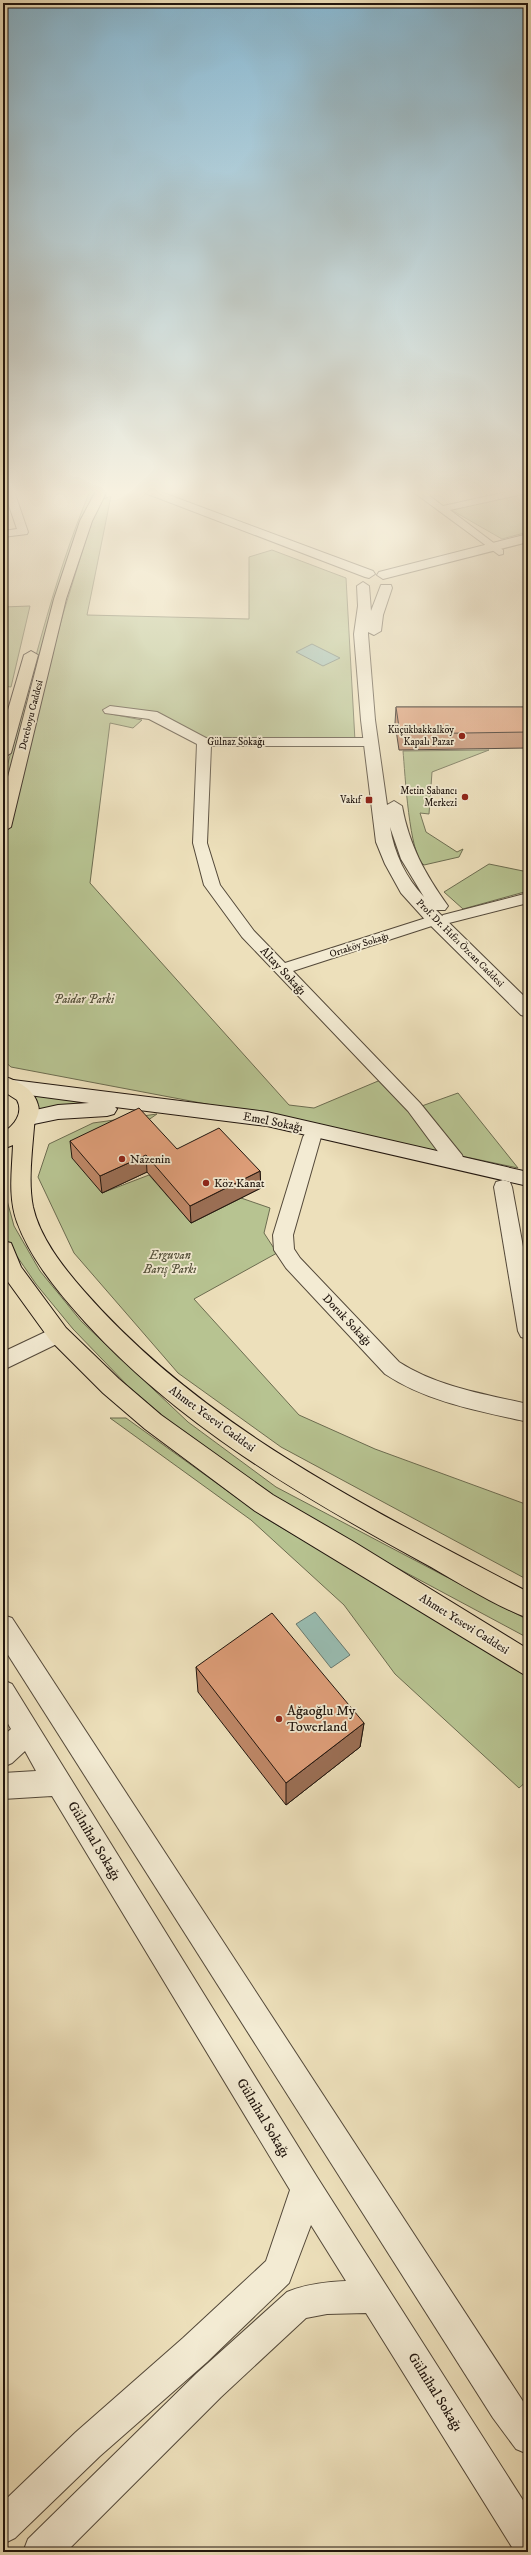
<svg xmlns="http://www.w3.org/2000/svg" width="531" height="2555" font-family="'IM FELL DW Pica',serif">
  <rect width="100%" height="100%" fill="#ede0bb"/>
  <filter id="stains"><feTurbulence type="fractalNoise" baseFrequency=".005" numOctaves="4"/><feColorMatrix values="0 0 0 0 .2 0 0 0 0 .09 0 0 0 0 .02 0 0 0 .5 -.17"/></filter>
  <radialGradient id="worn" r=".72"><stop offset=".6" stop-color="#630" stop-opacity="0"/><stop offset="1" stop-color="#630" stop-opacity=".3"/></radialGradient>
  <!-- green -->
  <g fill="#b7c391" stroke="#6c6c50">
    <path d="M 90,491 L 94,491 L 66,566 L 3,806 L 3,782 C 29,685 51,584 90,491 Z"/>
    <path d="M 528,491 L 528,532 L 502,539 L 448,508 Z"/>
    <path d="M 111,496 L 87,615 L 249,619 L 249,557 L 272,550 L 346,578 L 355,741 L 208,741 L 155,714 L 112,709 L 111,714 L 142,720 L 133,728 L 110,723 L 90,883 L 289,1105 L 314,1108 L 390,1076 L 419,1107 L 458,1093 L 518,1168 L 291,1120 L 11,1067 L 3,1060 L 3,837 L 63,614 L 98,501 Z"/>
    <path d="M 30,606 L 11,687 L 3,686 L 3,607 Z"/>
    <path d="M 489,750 L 432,772 L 429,814 L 420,813 L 426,832 L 457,852 L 463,849 L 459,857 L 424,865 C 409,856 405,772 403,751 Z"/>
    <path d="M 489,864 L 528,872 L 528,891 L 463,909 L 444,892 Z"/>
    <path d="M 29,1085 L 101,1104 L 36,1109 Z"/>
    <path d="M 157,1114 L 141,1125 L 102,1193 L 149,1175 L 191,1223 L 241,1198 L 270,1208 L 264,1233 L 277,1253 L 194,1299 L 299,1415 L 375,1449 L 528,1505 L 528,1580 L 281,1447 L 178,1373 L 74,1253 L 38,1177 L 49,1144 L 93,1123 Z"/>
    <path d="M 5,1147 L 5,1193 L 14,1226 L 40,1271 L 81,1321 L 188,1422 L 276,1487 L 528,1620 L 528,1638 L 388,1563 L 219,1464 L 128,1386 L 73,1329 L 36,1284 L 3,1236 Z"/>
    <path d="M 110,1418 L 126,1418 L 265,1518 L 528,1671 L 528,1780 L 519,1788 L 395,1674 L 344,1605 L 251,1520 Z"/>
  </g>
  <!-- water -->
  <g fill="#99bdb2" stroke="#697a70">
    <path d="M 312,644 L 340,658 L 323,666 L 296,652 Z"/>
    <path d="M 315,1612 L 350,1655 L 331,1668 L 296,1624 Z"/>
  </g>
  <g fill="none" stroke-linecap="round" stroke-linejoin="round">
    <!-- minor casing -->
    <g stroke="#534839" stroke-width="2">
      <g id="minor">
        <path d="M 4,491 L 14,491 L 28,532 L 27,534 L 3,537 L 3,531 L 17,529 Z"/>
        <path d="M 412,491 L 423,491 L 443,506 L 511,491 L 528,491 L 527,493 L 450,510 L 503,550 L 503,554 L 499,555 Z"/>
        <path d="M 110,706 L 157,712 L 206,738 L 370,738 L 377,742 L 370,746 L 211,746 L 207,843 L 220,885 L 254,931 L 285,963 L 429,917 L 435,915 L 441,918 L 443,915 L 528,893 L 528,903 L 449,923 L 443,920 L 441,923 L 293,971 L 420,1103 L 462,1155 L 464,1160 L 462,1165 L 455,1167 L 448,1165 L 408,1111 L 242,937 L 204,885 L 193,843 L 197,744 L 149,719 L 105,713 L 103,710 Z"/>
        <path d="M 312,1131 L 318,1132 L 321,1137 L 293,1235 L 294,1249 L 300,1258 L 399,1362 C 438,1387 484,1394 528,1404 L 528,1422 C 479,1411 427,1402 385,1374 L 286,1268 L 274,1250 L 273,1235 L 303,1137 L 306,1132 Z"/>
        <path d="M 503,1180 L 510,1182 L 512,1187 L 528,1274 L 528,1339 L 521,1337 L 518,1331 L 494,1187 L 496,1182 Z"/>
        <path d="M 58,1326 L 65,1328 L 68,1334 L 65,1340 L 3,1370 L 3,1352 Z"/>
        <path d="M 3,1615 L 12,1618 L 528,2409 L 528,2454 L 516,2449 L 493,2418 L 3,1647 Z"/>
        <path d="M 3,1680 L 12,1684 L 317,2177 L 528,2508 L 528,2552 L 515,2552 L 366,2313 L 327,2314 L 306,2318 L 221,2397 L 66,2552 L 23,2552 L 28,2539 L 197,2373 L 287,2292 C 306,2284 326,2282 346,2281 L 311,2225 L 289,2283 L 207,2362 L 100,2456 L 15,2538 L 3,2544 L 3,2502 L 76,2432 L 183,2338 L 266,2261 L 290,2190 L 52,1796 L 3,1799 L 3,1773 L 36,1771 L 25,1751 L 12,1763 L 3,1767 L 3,1736 L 11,1729 L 3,1715 Z"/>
      </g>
    </g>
    <!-- tertiary casing -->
    <g stroke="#534839" stroke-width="2">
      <g id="tertiary">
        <path d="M 144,491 L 158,491 L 373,571 L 375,574 L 369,578 L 365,577 L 145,493 Z"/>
        <path d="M 528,534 L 528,542 L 383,579 L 377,575 L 379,572 Z"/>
        <path d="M 363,582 L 369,586 L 371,611 L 381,585 L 391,585 L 392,588 L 383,615 L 381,631 L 374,635 L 368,632 L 368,634 L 375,720 L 387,805 L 394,801 L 402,806 C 409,845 425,874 448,906 L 445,910 L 436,910 L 528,1000 L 528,1017 L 521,1015 L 429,924 L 401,893 L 385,864 L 376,842 L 361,720 L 354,634 L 358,606 L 357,586 ZM 390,827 L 401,859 L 424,897 C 406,878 394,853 390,827 Z"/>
      </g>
    </g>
    <!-- secondary casing -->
    <g stroke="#20150e" stroke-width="2">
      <path id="secondary" d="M 13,1080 L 267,1112 L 528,1172 L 528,1186 L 267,1126 L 115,1107 L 117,1109 L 114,1114 L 107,1116 L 58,1119 L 29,1125 L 22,1123 L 19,1118 L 22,1113 L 58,1105 L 89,1103 L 6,1092 L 3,1087 L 6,1082 Z"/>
    </g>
    <!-- primary casing -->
    <g stroke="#20150e" stroke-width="2">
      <g id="primary">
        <path d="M 96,491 L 107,491 L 92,521 L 66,599 L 11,827 L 3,832 L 3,796 L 54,599 L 80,521 Z"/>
        <path d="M 31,651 L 38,655 L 11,753 L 3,758 L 3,727 L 24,655 Z"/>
        <path d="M 3,1076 C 18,1081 34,1089 38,1105 C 41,1114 34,1120 34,1127 C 32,1152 28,1182 33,1207 C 40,1238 63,1267 84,1291 C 204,1428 369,1508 528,1592 L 528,1618 C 491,1604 455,1580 420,1561 C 299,1495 179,1425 85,1322 C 58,1292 31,1260 17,1222 C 8,1197 12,1171 13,1145 L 3,1149 L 3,1132 C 14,1126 24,1113 17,1100 L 3,1091 Z"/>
        <path d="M 3,1241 L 11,1243 L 21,1267 L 66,1328 L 119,1379 L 161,1415 L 273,1495 L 354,1542 L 528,1649 L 528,1677 L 255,1511 L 145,1429 L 103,1393 L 50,1340 L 3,1275 Z"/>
      </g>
    </g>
    <!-- minor -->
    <use href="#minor" fill="#f3ebd3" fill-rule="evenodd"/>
    <!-- tertiary -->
    <use href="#tertiary" fill="#f3ebd3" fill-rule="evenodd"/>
    <!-- secondary -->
    <use href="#secondary" fill="#f3ebd3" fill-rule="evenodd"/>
    <!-- primary -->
    <use href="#primary" fill="#ede0bb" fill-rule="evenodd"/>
  </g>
  <!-- wall -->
  <g fill="#bf8868" stroke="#20150e">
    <path d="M 396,707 L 528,707 L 528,748 L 399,750 L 395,723 Z"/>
    <path d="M 70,1141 L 260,1171 L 261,1188 L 191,1223 L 147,1172 L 102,1193 L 72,1158 Z"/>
    <path d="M 196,1667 L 364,1723 L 360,1747 L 286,1805 L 198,1692 Z"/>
  </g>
  <!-- shaded-wall -->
  <g fill="#9b6f55" stroke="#20150e">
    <path d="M 146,1155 L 147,1172 L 102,1193 L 100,1176 Z"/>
    <path d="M 260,1171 L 261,1188 L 191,1223 L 190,1206 Z"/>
    <path d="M 364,1723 L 360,1747 L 286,1805 L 286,1783 Z"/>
  </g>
  <!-- building -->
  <g fill="#de9e79" stroke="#20150e">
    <path d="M 396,707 L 528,707 L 528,732 L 400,734 Z"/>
    <path d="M 139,1108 L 177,1149 L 219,1128 L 260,1171 L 190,1206 L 146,1155 L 100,1176 L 70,1141 Z"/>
    <path d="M 272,1613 L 364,1723 L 286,1783 L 196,1667 Z"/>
  </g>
  <!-- sky -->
  <linearGradient id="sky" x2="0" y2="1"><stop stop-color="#88b8d2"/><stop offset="0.58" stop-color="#f7f1e0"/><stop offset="1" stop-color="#f7f1e0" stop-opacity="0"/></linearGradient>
  <rect width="531" height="848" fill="url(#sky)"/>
  <!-- markers -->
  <g fill="#8f2418" stroke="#f3ebd3" stroke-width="1.5">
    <circle cx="462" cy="736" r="4"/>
    <circle cx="465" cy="797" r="4"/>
    <rect x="365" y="796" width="8" height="8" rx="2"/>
    <circle cx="122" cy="1159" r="4"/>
    <circle cx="206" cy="1183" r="4"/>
    <circle cx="279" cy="1719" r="4"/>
  </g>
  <g text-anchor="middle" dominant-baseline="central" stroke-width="3.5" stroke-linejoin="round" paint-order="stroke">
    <!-- far-street labels -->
    <g font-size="10" fill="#20150e" stroke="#f3ebd3">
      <text transform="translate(31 715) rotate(-76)">Dereboyu Caddesi</text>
      <text x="236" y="742">Gülnaz Sokağı</text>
      <text transform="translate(460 943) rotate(45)">Prof. Dr. Hıfzı Özcan Caddesi</text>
      <text transform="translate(359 945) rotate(-18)">Ortaköy Sokağı</text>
    </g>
    <!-- far-poi labels -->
    <g font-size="10" fill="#20150e" stroke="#f3ebd3" text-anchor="end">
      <text x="454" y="730">Küçükbakkalköy<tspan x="454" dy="12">Kapalı Pazar</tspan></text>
      <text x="457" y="791">Metin Sabancı<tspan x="457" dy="12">Merkezi</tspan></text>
      <text x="361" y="800">Vakıf</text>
    </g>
    <!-- street labels -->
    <g font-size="12" fill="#20150e" stroke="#f3ebd3">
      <text transform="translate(283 971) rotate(47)">Altay Sokağı</text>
      <text transform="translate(273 1122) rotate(11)">Emel Sokağı</text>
      <text transform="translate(347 1320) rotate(47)">Doruk Sokağı</text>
      <text transform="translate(212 1419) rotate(36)">Ahmet Yesevi Caddesi</text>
      <text transform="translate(464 1624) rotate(32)">Ahmet Yesevi Caddesi</text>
    </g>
    <!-- park labels -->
    <g font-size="12" font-style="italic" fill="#55523c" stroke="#f3ebd3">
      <text x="84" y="999">Paidar Parki</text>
      <text x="170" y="1255">Erguvan<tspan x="170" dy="14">Barış Parkı</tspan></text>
    </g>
    <!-- poi labels -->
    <g font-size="12" fill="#20150e" stroke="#f3ebd3" text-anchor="start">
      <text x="130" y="1159">Nazenin</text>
      <text x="214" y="1183">Köz Kanat</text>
    </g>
    <!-- near-poi labels -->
    <g font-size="14" fill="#20150e" stroke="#f3ebd3" text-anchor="start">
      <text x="287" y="1711">Ağaoğlu My<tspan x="287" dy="16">Towerland</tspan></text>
    </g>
    <!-- near-street labels -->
    <g font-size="14" fill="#20150e" stroke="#f3ebd3">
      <text transform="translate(94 1841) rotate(59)">Gülnihal Sokağı</text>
      <text transform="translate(263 2118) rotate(59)">Gülnihal Sokağı</text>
      <text transform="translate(435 2392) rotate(58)">Gülnihal Sokağı</text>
    </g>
  </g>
  <!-- margin -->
  <rect width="531" height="2555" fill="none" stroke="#ede0bb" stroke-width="16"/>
  <rect x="4" y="4" width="523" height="2547" fill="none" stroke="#20150e" stroke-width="2"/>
  <rect x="8" y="8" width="515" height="2539" fill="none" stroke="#20150e"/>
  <rect width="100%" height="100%" filter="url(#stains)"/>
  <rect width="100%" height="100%" fill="url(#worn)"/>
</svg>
